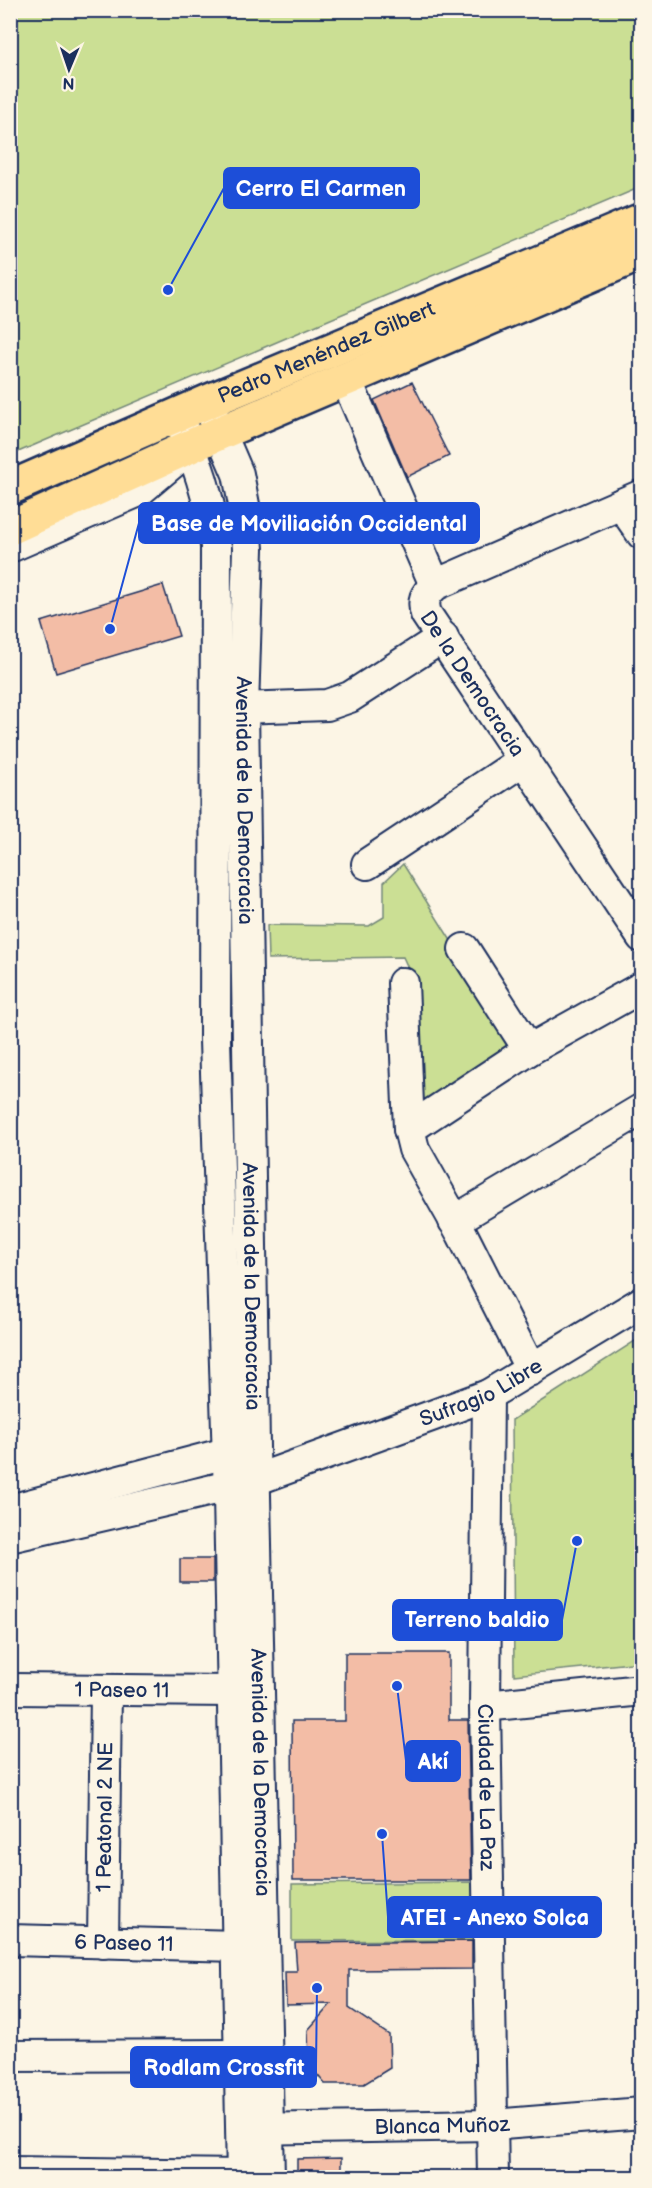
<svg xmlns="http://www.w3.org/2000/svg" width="652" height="2188" font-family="'Balsamiq Sans',sans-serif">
  <rect width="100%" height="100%" fill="#fcf5e5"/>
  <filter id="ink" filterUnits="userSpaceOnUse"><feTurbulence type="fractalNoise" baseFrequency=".0167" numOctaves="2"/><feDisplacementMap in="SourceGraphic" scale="12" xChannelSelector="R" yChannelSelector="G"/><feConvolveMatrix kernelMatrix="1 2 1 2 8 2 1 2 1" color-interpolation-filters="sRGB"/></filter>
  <g filter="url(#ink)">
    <!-- green -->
    <g fill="#cbdf94" stroke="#738779" stroke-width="1.5">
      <path d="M 11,10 L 641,11 L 641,187 L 11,455 Z"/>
      <path d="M 403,864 L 517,1046 L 412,1114 L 413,979 L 403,957 L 268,959 L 267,925 L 369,926 L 384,917 L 384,882 Z"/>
      <path d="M 641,1337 L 641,1662 L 514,1675 L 512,1420 Z"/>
      <path d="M 475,1882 L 475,1940 L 292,1941 L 292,1884 Z"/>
    </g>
    <!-- building -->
    <g fill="#f3bda6" stroke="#1b2f5e" stroke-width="1.5">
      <path d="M 412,382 L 449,456 L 407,477 L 374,400 Z"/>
      <path d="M 163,585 L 179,636 L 56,673 L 41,622 Z"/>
      <rect x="180" y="1559" width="33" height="23"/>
      <path d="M 345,1653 L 449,1653 L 449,1720 L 468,1720 L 471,1880 L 293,1880 L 292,1721 L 345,1721 Z"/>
      <path d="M 472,1941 L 472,1969 L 349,1970 L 349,2008 L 389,2035 L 390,2068 L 364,2084 L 325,2084 L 309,2065 L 308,2030 L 331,2004 L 286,2005 L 285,1972 L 297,1972 L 295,1943 Z"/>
      <path d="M 341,2158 L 341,2178 L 297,2178 L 297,2159 Z"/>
    </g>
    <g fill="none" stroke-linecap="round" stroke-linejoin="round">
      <!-- minor casing -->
      <g stroke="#1b2f5e" stroke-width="34">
        <g id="minor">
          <path d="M 346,379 L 435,585"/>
          <path id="s1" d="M 211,411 L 238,474 L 245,510 L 248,549 L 243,708 L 254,1447 L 269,2178"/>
          <path d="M 177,415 C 196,458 211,500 216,547 L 215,1040 L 229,1495 L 242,2178"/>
          <path id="s2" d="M 642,495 L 435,585 C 425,595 422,600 426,614 L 642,937"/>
          <path d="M 621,504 L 642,534"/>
          <path d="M 10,547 L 139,491 L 177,459"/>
          <path d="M 243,708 L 327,705 L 350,697 L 443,637"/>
          <path d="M 367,864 L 525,759"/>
          <path d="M 464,949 L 529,1050"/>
          <path d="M 403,983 L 409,1129 L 414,1149 L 462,1234 L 531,1370"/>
          <path d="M 409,1129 L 529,1050 L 642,987"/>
          <path d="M 454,1221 L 642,1109"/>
          <path id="s3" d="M 488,1395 L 485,1706 L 493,2178"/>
          <path d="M 10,1510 L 245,1448"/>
          <path id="s4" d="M 10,1537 L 255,1480 L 434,1415 L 488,1395 L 642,1302"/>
          <path id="s5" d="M 10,1689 L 233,1691"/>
          <path d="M 485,1706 L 642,1690"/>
          <path id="s6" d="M 10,1940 L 238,1946"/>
          <path id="s7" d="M 103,1943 L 106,1690"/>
          <path d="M 10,2056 L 240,2055"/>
          <path id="s8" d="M 248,2129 L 492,2125 L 642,2113"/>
          <path d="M 10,2172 L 242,2175"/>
        </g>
      </g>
      <!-- major casing -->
      <g stroke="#1b2f5e" stroke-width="38">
        <g id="major">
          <path id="s9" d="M 10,488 L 207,402 L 642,220"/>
          <path d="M 10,528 L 222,432 L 642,253"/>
        </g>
      </g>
      <!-- minor -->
      <use href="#minor" stroke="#fcf5e5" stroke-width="30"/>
      <!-- major -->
      <use href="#major" stroke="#ffdd96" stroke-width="33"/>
    </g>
  </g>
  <g text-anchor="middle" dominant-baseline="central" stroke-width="4.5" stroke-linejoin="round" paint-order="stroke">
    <!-- street labels -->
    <g font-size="21" fill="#1b2f5e" stroke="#fcf5e5">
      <text stroke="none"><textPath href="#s9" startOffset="344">Pedro Menéndez Gilbert</textPath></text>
      <text stroke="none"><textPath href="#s2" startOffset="342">De la Democracia</textPath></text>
      <text stroke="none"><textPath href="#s1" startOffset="396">Avenida de la Democracia</textPath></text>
      <text stroke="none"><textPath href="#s1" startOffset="882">Avenida de la Democracia</textPath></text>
      <text stroke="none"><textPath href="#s4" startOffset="494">Sufragio Libre</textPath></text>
      <text stroke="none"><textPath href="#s5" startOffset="112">1 Paseo 11</textPath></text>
      <text stroke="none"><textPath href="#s1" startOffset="1368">Avenida de la Democracia</textPath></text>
      <text stroke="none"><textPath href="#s3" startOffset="392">Ciudad de La Paz</textPath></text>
      <text stroke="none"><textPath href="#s7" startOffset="126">1 Peatonal 2 NE</textPath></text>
      <text stroke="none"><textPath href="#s6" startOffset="114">6 Paseo 11</textPath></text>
      <text stroke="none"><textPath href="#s8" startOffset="194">Blanca Muñoz</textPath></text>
    </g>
  </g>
  <!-- callouts -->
  <path fill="none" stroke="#1d4ed8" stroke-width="2" d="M168 290L224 188M110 629L139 523M577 1541L562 1620M397 1686L406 1761M382 1834L388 1917M317 1988L316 2067"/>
  <g fill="#1d4ed8" stroke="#fcf5e5" stroke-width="2">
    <circle cx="168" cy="290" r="6"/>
    <circle cx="110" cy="629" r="6"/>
    <circle cx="577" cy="1541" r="6"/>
    <circle cx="397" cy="1686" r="6"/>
    <circle cx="382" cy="1834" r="6"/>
    <circle cx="317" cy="1988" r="6"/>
  </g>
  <g fill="#1d4ed8" stroke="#1d4ed8" stroke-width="2">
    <rect x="224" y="168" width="195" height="40" rx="6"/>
    <rect x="139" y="503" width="340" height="40" rx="6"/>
    <rect x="393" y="1600" width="169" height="40" rx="6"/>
    <rect x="406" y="1741" width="54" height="40" rx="6"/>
    <rect x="388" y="1897" width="213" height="40" rx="6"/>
    <rect x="131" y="2047" width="185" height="40" rx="6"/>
  </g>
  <g font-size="22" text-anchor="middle" font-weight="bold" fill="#fff">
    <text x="321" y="196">Cerro El Carmen</text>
    <text x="309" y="531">Base de Moviliación Occidental</text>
    <text x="477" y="1627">Terreno baldio</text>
    <text x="433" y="1769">Akí</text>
    <text x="495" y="1925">ATEI - Anexo Solca</text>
    <text x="224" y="2075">Rodlam Crossfit</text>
  </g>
  <!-- margin -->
  <rect width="652" height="2188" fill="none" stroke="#fcf5e5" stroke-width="36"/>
  <rect x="18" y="18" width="616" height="2152" fill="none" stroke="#1b2f5e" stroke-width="2" filter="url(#ink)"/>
  <!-- north arrow -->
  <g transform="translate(69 69) rotate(182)" stroke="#fcf5e5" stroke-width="4.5" paint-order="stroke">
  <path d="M0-4.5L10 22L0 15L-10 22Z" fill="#1b2f5e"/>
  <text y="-9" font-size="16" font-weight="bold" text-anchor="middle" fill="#1b2f5e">N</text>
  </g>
</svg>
